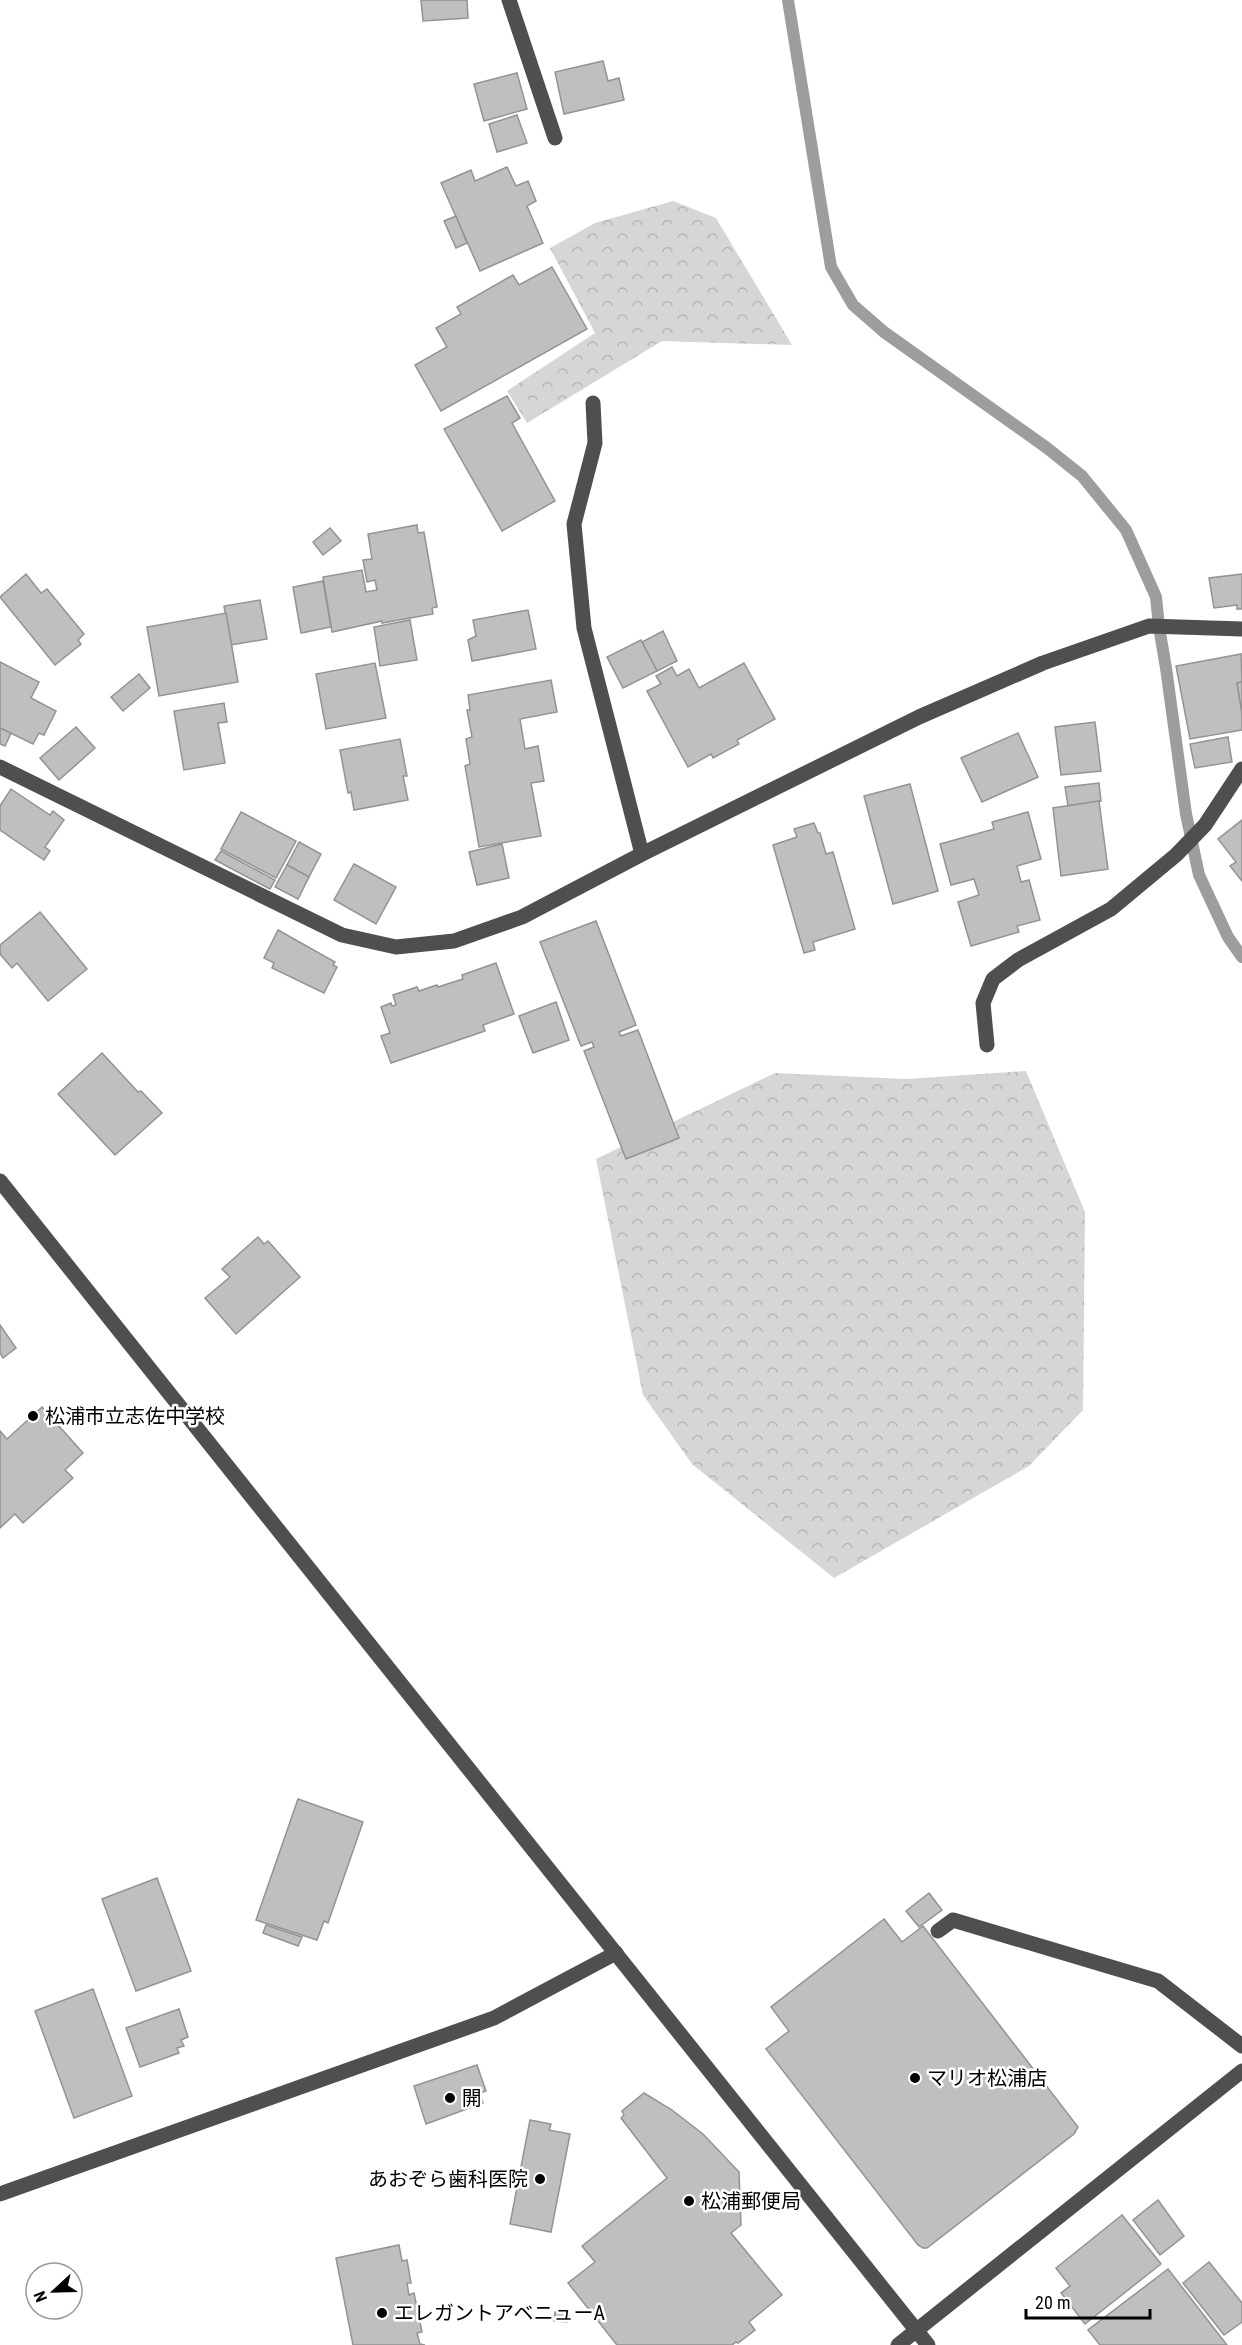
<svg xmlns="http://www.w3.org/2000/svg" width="1242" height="2345" font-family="'Roboto Condensed','Noto Sans JP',sans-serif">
  <defs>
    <pattern id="forest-crowns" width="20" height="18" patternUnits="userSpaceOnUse" patternTransform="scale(1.5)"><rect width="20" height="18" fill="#d6d6d6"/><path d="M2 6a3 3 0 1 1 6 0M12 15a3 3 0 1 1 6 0" fill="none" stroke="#b6b6b6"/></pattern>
  </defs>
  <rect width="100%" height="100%" fill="#fff"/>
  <!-- forest -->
  <g fill="url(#forest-crowns)">
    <path d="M 673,201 L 716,218 L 792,345 L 662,341 L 527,423 L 507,391 L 595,333 L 550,248 L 595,223 Z"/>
    <path d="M 1026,1071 L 1085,1212 L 1083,1410 L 1029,1466 L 834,1578 L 692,1464 L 643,1395 L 596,1159 L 775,1073 L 906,1079 Z"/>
  </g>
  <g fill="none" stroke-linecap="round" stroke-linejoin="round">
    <!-- stream -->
    <path stroke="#9d9d9d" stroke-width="12" d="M 788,0 L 831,267 L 853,305 L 884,332 L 1047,448 L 1082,476 L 1126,530 L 1156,597 L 1159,627 L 1166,668 L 1186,814 L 1199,875 L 1228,937 L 1242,957"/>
  </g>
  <!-- building -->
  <g fill="#bfbfbf" stroke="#939393" stroke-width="1.5">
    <path d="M 421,0 L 467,0 L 468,18 L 423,21 Z"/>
    <path d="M 603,61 L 608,81 L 619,78 L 624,100 L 564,114 L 555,72 Z"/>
    <path d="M 517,73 L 527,109 L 484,121 L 474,84 Z"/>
    <path d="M 517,115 L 527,143 L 497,152 L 489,124 Z"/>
    <path d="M 507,167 L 516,186 L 528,181 L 536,201 L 527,206 L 543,243 L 480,271 L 441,183 L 471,170 L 475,181 Z"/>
    <path d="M 456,216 L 467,243 L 456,248 L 444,221 Z"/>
    <path d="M 552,267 L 587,329 L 441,411 L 415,365 L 447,347 L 436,328 L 461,314 L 457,307 L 513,275 L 519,285 Z"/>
    <path d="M 507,396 L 520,418 L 512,423 L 555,501 L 502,531 L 444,429 Z"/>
    <path d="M 417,525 L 418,533 L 424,532 L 437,607 L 432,608 L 433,614 L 382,623 L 382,621 L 332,632 L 323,577 L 362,570 L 366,592 L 377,590 L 375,580 L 367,582 L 363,560 L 372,559 L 368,534 Z"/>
    <path d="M 330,528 L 341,541 L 323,555 L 313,542 Z"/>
    <path d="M 26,574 L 41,593 L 47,589 L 84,634 L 78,640 L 81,644 L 55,665 L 0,597 Z"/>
    <path d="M 1242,574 L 1242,609 L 1237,609 L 1237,605 L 1214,608 L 1209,578 Z"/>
    <path d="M 323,581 L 331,627 L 301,633 L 293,587 Z"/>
    <path d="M 260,600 L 267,639 L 231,645 L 224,606 Z"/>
    <path d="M 528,610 L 536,649 L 472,661 L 468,640 L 476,636 L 473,620 Z"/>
    <path d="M 226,613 L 238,682 L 159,696 L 147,627 Z"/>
    <path d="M 410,620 L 417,660 L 380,666 L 374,627 Z"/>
    <path d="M 663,631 L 677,661 L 657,671 L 642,642 Z"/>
    <path d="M 641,640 L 657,671 L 623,688 L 607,657 Z"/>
    <path d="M 1241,654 L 1242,682 L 1237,683 L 1242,713 L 1242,730 L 1190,739 L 1176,666 Z"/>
    <path d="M 0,662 L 39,682 L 31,698 L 56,711 L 44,735 L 39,733 L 33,744 L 0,728 Z"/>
    <path d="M 375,663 L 386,718 L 326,729 L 316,674 Z"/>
    <path d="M 744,663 L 775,719 L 737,740 L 739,744 L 713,758 L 711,754 L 688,767 L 647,691 L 661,684 L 656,676 L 672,667 L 677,676 L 689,669 L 699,688 Z"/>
    <path d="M 139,674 L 150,688 L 123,711 L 111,697 Z"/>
    <path d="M 551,680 L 557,712 L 520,719 L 525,749 L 538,746 L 544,781 L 531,783 L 541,836 L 479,847 L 465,766 L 470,764 L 466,739 L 472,737 L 467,710 L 470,710 L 468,695 Z"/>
    <path d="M 1242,682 L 1242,713 L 1237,683 Z"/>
    <path d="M 224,703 L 227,722 L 218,723 L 225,763 L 184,770 L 174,711 Z"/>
    <path d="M 1095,722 L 1101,771 L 1061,775 L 1055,727 Z"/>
    <path d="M 76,727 L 95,748 L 59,780 L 40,758 Z"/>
    <path d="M 0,728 L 11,733 L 5,746 L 0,744 Z"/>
    <path d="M 1018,733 L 1038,777 L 982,802 L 961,758 Z"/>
    <path d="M 1228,737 L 1232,762 L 1195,768 L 1190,744 Z"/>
    <path d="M 400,739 L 407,776 L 403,776 L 408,800 L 354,810 L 351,792 L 348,793 L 340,750 Z"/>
    <path d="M 1099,783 L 1101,801 L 1068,806 L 1065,787 Z"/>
    <path d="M 910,784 L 938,891 L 893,904 L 864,796 Z"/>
    <path d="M 11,789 L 50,815 L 53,811 L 64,820 L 45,847 L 50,851 L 44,860 L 0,830 L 0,806 Z"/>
    <path d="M 1099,801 L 1108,869 L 1061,876 L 1053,808 Z"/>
    <path d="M 241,812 L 296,841 L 276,878 L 221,849 Z"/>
    <path d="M 1028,812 L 1041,859 L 1017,866 L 1021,882 L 1029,880 L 1040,920 L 1017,926 L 1019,932 L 971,946 L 958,902 L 979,895 L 974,879 L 951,885 L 940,844 L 994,829 L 992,822 Z"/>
    <path d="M 1242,820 L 1242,881 L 1230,866 L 1236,862 L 1218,839 Z"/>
    <path d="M 814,823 L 818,833 L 820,833 L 826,854 L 833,852 L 855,929 L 813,942 L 815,950 L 804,953 L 773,845 L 797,837 L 794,829 Z"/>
    <path d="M 299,842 L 321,854 L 309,877 L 287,865 Z"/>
    <path d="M 502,844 L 509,878 L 477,885 L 469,852 Z"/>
    <path d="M 221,851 L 275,880 L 270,889 L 215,860 Z"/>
    <path d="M 354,864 L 396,887 L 376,924 L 334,900 Z"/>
    <path d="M 287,865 L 309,877 L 298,899 L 275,887 Z"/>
    <path d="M 40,912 L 87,969 L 48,1001 L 17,963 L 12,968 L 0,954 L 0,945 Z"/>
    <path d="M 596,921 L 636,1025 L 619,1032 L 621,1036 L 638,1030 L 679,1138 L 626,1159 L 584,1051 L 594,1047 L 592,1042 L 581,1046 L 540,942 Z"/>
    <path d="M 278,930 L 335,962 L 333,965 L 337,967 L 324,993 L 272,968 L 274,963 L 264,958 Z"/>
    <path d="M 496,963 L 514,1014 L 483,1025 L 485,1031 L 391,1063 L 381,1036 L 390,1033 L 381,1007 L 391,1003 L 392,1006 L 396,1005 L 393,995 L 417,987 L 419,991 L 437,985 L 438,987 L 463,979 L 462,975 Z"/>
    <path d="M 556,1002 L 569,1040 L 533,1053 L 519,1016 Z"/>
    <path d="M 102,1053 L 138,1092 L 141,1091 L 162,1113 L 115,1155 L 58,1094 Z"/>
    <path d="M 258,1237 L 264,1244 L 268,1241 L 300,1277 L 236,1334 L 205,1298 L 230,1277 L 222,1269 Z"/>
    <path d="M 0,1325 L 16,1348 L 3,1358 L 0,1353 Z"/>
    <path d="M 42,1407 L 83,1453 L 65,1470 L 73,1478 L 23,1523 L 15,1514 L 0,1528 L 0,1431 L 7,1439 Z"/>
    <path d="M 298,1799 L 363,1822 L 328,1923 L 324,1921 L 317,1940 L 256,1920 Z"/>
    <path d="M 157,1878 L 191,1971 L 136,1991 L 102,1899 Z"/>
    <path d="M 929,1893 L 942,1910 L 919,1927 L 906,1911 Z"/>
    <path d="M 884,1919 L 902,1942 L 923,1926 L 1078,2127 L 1074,2134 L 927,2248 L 923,2248 L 918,2245 L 766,2049 L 789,2031 L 771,2007 Z"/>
    <path d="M 266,1925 L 302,1937 L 298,1946 L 263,1933 Z"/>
    <path d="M 93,1989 L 132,2096 L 74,2118 L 35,2011 Z"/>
    <path d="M 179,2009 L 188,2037 L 181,2040 L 184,2046 L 177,2048 L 179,2053 L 140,2067 L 126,2028 Z"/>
    <path d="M 477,2065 L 486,2091 L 480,2093 L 483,2103 L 426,2124 L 414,2086 Z"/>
    <path d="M 644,2093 L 672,2110 L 703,2134 L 739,2172 L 741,2225 L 731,2233 L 782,2295 L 749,2322 L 755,2330 L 738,2343 L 736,2342 L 732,2345 L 617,2345 L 568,2283 L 595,2262 L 582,2246 L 667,2178 L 621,2118 L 624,2115 L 622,2111 Z"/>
    <path d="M 530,2120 L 551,2124 L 549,2130 L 570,2134 L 551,2232 L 510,2224 Z"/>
    <path d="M 1158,2200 L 1184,2236 L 1160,2255 L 1133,2220 Z"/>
    <path d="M 1122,2215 L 1161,2264 L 1085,2324 L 1061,2293 L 1070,2286 L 1056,2268 Z"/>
    <path d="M 399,2245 L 402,2261 L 407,2260 L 411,2283 L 407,2283 L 409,2295 L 414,2293 L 422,2332 L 417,2333 L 420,2344 L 425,2345 L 353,2345 L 336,2258 Z"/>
    <path d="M 1209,2262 L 1242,2303 L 1242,2322 L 1224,2335 L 1183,2283 Z"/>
    <path d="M 1168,2269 L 1227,2345 L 1100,2345 L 1088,2330 Z"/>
    <path d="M 555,2312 L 568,2314 L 567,2322 L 554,2321 Z"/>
  </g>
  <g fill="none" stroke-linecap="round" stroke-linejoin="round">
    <!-- minor -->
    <g stroke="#4f4f4f" stroke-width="15">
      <path d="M 509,0 L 555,138"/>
      <path d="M 593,403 L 595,443 L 574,524 L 584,628 L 642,854"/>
      <path d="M 0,767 L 342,935 L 396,947 L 454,941 L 522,917 L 642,854 L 919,717 L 1043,663 L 1149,626 L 1242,629"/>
      <path d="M 987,1045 L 983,1003 L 993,979 L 1018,960 L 1111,909 L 1176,855 L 1205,825 L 1242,769"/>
      <path d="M 0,1181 L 928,2345"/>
      <path d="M 938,1931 L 953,1920 L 1158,1981 L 1242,2046"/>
      <path d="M 0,2194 L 494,2018 L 616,1953"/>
      <path d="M 898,2345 L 1242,2071"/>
    </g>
  </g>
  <!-- markers -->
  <g fill="#000" stroke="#fff" stroke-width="2">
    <circle cx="33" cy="1416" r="6"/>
    <circle cx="915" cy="2078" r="6"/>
    <circle cx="450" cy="2098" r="6"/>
    <circle cx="540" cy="2179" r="6"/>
    <circle cx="689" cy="2201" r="6"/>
    <circle cx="382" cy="2313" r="6"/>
  </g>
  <g text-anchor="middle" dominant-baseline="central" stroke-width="5" stroke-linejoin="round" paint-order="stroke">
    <!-- poi labels -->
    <g font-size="20" fill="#000" stroke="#fff" text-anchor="start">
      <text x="45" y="1416">松浦市立志佐中学校</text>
      <text x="927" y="2078">マリオ松浦店</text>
      <text x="462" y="2098">開</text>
      <text x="528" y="2179" text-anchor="end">あおぞら歯科医院</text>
      <text x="701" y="2201">松浦郵便局</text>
      <text x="394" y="2313">エレガントアベニューA</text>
    </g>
  </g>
  <!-- north arrow -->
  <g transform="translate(54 2291) rotate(248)"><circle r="28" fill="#ffffff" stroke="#999999" stroke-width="1.5"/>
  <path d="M0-4.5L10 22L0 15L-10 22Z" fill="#000000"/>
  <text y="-9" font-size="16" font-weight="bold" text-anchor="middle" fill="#000000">N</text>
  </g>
  <!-- scale -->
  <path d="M1026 2309v9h124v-9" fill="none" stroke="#000000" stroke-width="3"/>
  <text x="1035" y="2309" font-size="18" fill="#000000" stroke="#ffffff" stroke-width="4.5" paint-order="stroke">20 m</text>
</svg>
